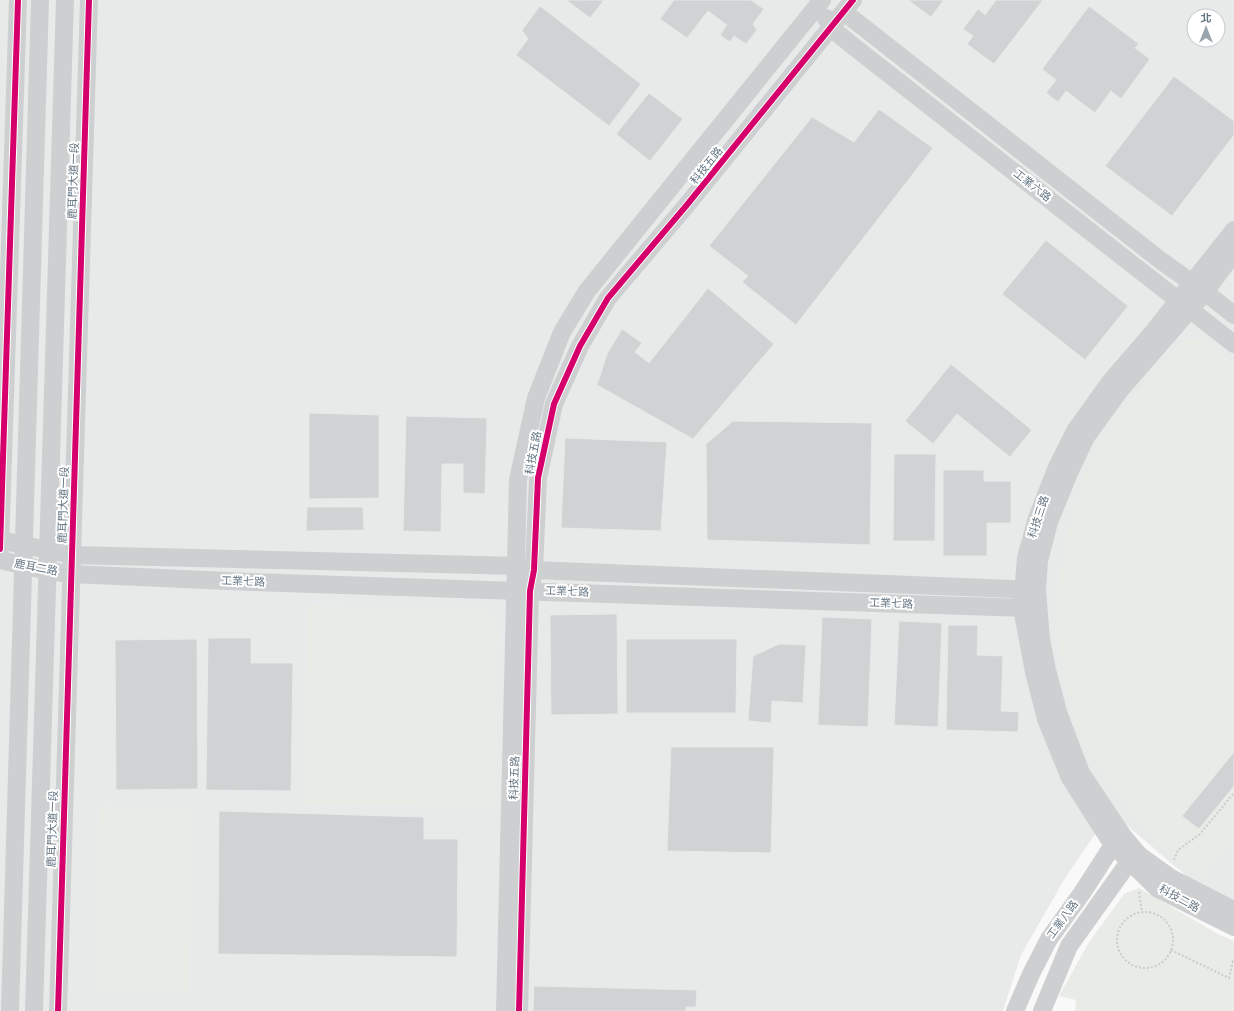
<svg xmlns="http://www.w3.org/2000/svg" width="1234" height="1011" font-family="Overpass,'Noto Sans TC',sans-serif">
  <rect width="100%" height="100%" fill="#f9f9f9"/>
  <!-- built -->
  <path fill="#e8e9e9" fill-rule="evenodd" d="M 0,0 L 1234,0 L 1234,900 L 1190,879 L 1124,823 L 1098,830 L 1065,878 L 1021,955 L 1003,1011 L 0,1011 ZM 1194,16 L 1218,16 L 1218,40 L 1194,40 Z"/>
  <!-- green -->
  <g fill="#e8ebe6">
    <path d="M 1203,339 L 1234,364 L 1234,732 L 1150,838 L 1081,741 L 1065,682 L 1056,617 L 1060,570 L 1069,528 L 1084,476 L 1114,419 L 1180,342 Z"/>
    <path d="M 309,605 L 482,607 L 499,628 L 496,807 L 302,803 Z"/>
    <path d="M 1234,738 L 1234,836 L 1202,879 L 1152,841 Z"/>
    <path d="M 99,805 L 190,808 L 189,994 L 96,992 Z"/>
    <path d="M 1139,888 L 1218,934 L 1234,941 L 1234,1011 L 1075,1011 L 1076,1000 L 1059,996 L 1088,944 L 1124,894 Z"/>
  </g>
  <!-- building -->
  <g fill="#d0d2d3" stroke="#e8e8e8">
    <path d="M 566,0 L 604,0 L 590,18 Z"/>
    <path d="M 674,0 L 751,0 L 764,9 L 753,24 L 757,30 L 746,44 L 734,36 L 730,42 L 720,35 L 727,25 L 708,11 L 687,38 L 660,19 Z"/>
    <path d="M 908,0 L 944,0 L 931,17 Z"/>
    <path d="M 996,0 L 1043,0 L 994,64 L 967,44 L 973,36 L 963,29 L 978,9 L 985,15 Z"/>
    <path d="M 540,6 L 641,84 L 609,126 L 516,55 L 528,39 L 522,30 Z"/>
    <path d="M 1089,6 L 1139,44 L 1135,48 L 1150,59 L 1121,99 L 1111,91 L 1095,113 L 1066,91 L 1058,102 L 1046,93 L 1056,80 L 1042,69 Z"/>
    <path d="M 1174,76 L 1234,121 L 1234,135 L 1172,216 L 1105,166 Z"/>
    <path d="M 649,93 L 683,119 L 650,161 L 616,134 Z"/>
    <path d="M 879,109 L 933,148 L 796,325 L 742,282 L 748,276 L 709,246 L 812,117 L 854,142 Z"/>
    <path d="M 1046,240 L 1128,306 L 1085,360 L 1002,294 Z"/>
    <path d="M 708,288 L 774,344 L 693,439 L 597,385 L 607,354 L 622,329 L 642,343 L 635,352 L 649,363 Z"/>
    <path d="M 951,364 L 1032,430 L 1010,457 L 957,414 L 933,444 L 905,421 Z"/>
    <path d="M 309,413 L 379,415 L 379,498 L 309,499 Z"/>
    <path d="M 406,416 L 487,418 L 485,494 L 463,493 L 463,464 L 442,464 L 441,532 L 403,531 Z"/>
    <path d="M 733,421 L 872,423 L 870,545 L 707,540 L 706,444 Z"/>
    <path d="M 565,438 L 667,442 L 661,531 L 561,528 Z"/>
    <path d="M 894,454 L 936,454 L 935,541 L 893,541 Z"/>
    <path d="M 943,470 L 984,470 L 984,481 L 1011,481 L 1011,523 L 987,523 L 987,556 L 943,556 Z"/>
    <path d="M 307,507 L 363,507 L 364,530 L 306,531 Z"/>
    <path d="M 617,614 L 618,714 L 551,715 L 550,615 Z"/>
    <path d="M 822,617 L 872,619 L 868,727 L 818,725 Z"/>
    <path d="M 899,621 L 942,623 L 938,727 L 894,725 Z"/>
    <path d="M 948,625 L 978,625 L 977,655 L 1003,656 L 1001,711 L 1019,712 L 1018,732 L 946,730 Z"/>
    <path d="M 208,638 L 251,638 L 251,663 L 293,663 L 291,791 L 206,790 Z"/>
    <path d="M 197,639 L 198,789 L 116,790 L 115,640 Z"/>
    <path d="M 626,639 L 737,639 L 736,713 L 626,713 Z"/>
    <path d="M 779,644 L 806,645 L 803,703 L 772,701 L 771,723 L 748,721 L 753,656 Z"/>
    <path d="M 671,747 L 774,747 L 771,853 L 667,851 Z"/>
    <path d="M 1234,752 L 1234,786 L 1199,829 L 1182,816 Z"/>
    <path d="M 219,811 L 424,817 L 424,839 L 458,839 L 457,957 L 218,954 Z"/>
    <path d="M 534,986 L 697,990 L 696,1007 L 686,1007 L 686,1011 L 533,1011 Z"/>
  </g>
  <g fill="none" stroke-linecap="round" stroke-linejoin="round">
    <!-- path -->
    <g stroke="#cbcccd" stroke-width="2" stroke-dasharray="2 2" stroke-linecap="butt">
      <path d="M 1174,860 L 1178,850 L 1200,834 L 1234,793"/>
      <path d="M 1139,892 L 1142,912"/>
      <circle cx="1145" cy="940" r="28"/>
      <path d="M 1171,950 L 1229,978 L 1233,961 L 1234,961"/>
    </g>
    <!-- minor -->
    <g stroke="#cecfd0" stroke-width="18">
      <path d="M 844,12 L 1160,260 L 1205,292 L 1234,315"/>
      <path d="M 826,18 L 831,28 L 853,46 L 1234,344"/>
      <path d="M 1234,230 L 1153,332 L 1110,382 L 1075,431 L 1057,467 L 1037,518 L 1026,558 L 1022,608 L 1034,672 L 1046,719 L 1070,778 L 1098,822 L 1113,845 L 1158,889 L 1234,927"/>
      <path d="M 1234,253 L 1205,292 L 1120,390 L 1086,437 L 1069,473 L 1049,522 L 1039,561 L 1037,590 L 1041,639 L 1047,670 L 1059,715 L 1081,773 L 1123,836 L 1139,855 L 1171,878 L 1234,910"/>
      <path d="M 0,540 L 72,555 L 516,566 L 534,570 L 1037,590"/>
      <path d="M 0,549 L 18,0"/>
      <path d="M 0,560 L 48,571 L 71,574 L 251,582 L 1022,608 L 1038,612"/>
      <path d="M 10,1011 L 40,0"/>
      <path d="M 34,1011 L 65,0"/>
      <path d="M 58,1011 L 89,0"/>
      <path d="M 505,1011 L 518,480 L 536,398 L 562,332 L 587,291 L 822,0"/>
      <path d="M 519,1011 L 530,591 L 534,570 L 538,478 L 554,404 L 580,346 L 608,298 L 686,206 L 853,0"/>
      <path d="M 1015,1011 L 1031,974 L 1049,939 L 1082,893 L 1113,845 L 1122,837"/>
      <path d="M 1042,1011 L 1069,946 L 1129,862 L 1138,855"/>
    </g>
    <!-- cycleway casing -->
    <g stroke="#fff" stroke-width="8">
      <g id="cycleway">
        <path d="M 0,549 L 18,0"/>
        <path d="M 58,1011 L 89,0"/>
        <path d="M 519,1011 L 530,591 L 534,570 L 538,478 L 554,404 L 580,346 L 608,298 L 686,206 L 853,0"/>
      </g>
    </g>
    <!-- cycleway -->
    <use href="#cycleway" stroke="#d6006c" stroke-width="6"/>
  </g>
  <g text-anchor="middle" dominant-baseline="central" stroke-width="4" stroke-linejoin="round" paint-order="stroke">
    <!-- street labels -->
    <g font-size="11" fill="#657683" stroke="#fff">
      <text transform="translate(707 166) rotate(-51)">科技五路</text>
      <text transform="translate(74 181) rotate(-88)">鹿耳門大道一段</text>
      <text transform="translate(1032 186) rotate(38)">工業六路</text>
      <text transform="translate(534 453) rotate(-79)">科技五路</text>
      <text transform="translate(64 505) rotate(-88)">鹿耳門大道一段</text>
      <text transform="translate(1039 517) rotate(-72)">科技三路</text>
      <text transform="translate(36 568) rotate(11)">鹿耳二路</text>
      <text transform="translate(243 582) rotate(2)">工業七路</text>
      <text transform="translate(567 592) rotate(2)">工業七路</text>
      <text transform="translate(891 604) rotate(2)">工業七路</text>
      <text transform="translate(515 778) rotate(-88)">科技五路</text>
      <text transform="translate(53 829) rotate(-88)">鹿耳門大道一段</text>
      <text transform="translate(1179 899) rotate(29)">科技二路</text>
      <text transform="translate(1063 920) rotate(-54)">工業八路</text>
    </g>
  </g>
  <!-- north arrow -->
  <g transform="translate(1206 28)"><circle r="19" fill="#ffffff" stroke="#c1c8cd"/>
  <path d="M0-3L7 15L0 10L-7 15Z" fill="#99a4ac"/>
  <text y="-6" font-size="11" font-weight="bold" text-anchor="middle" fill="#657683">北</text>
  </g>
</svg>
